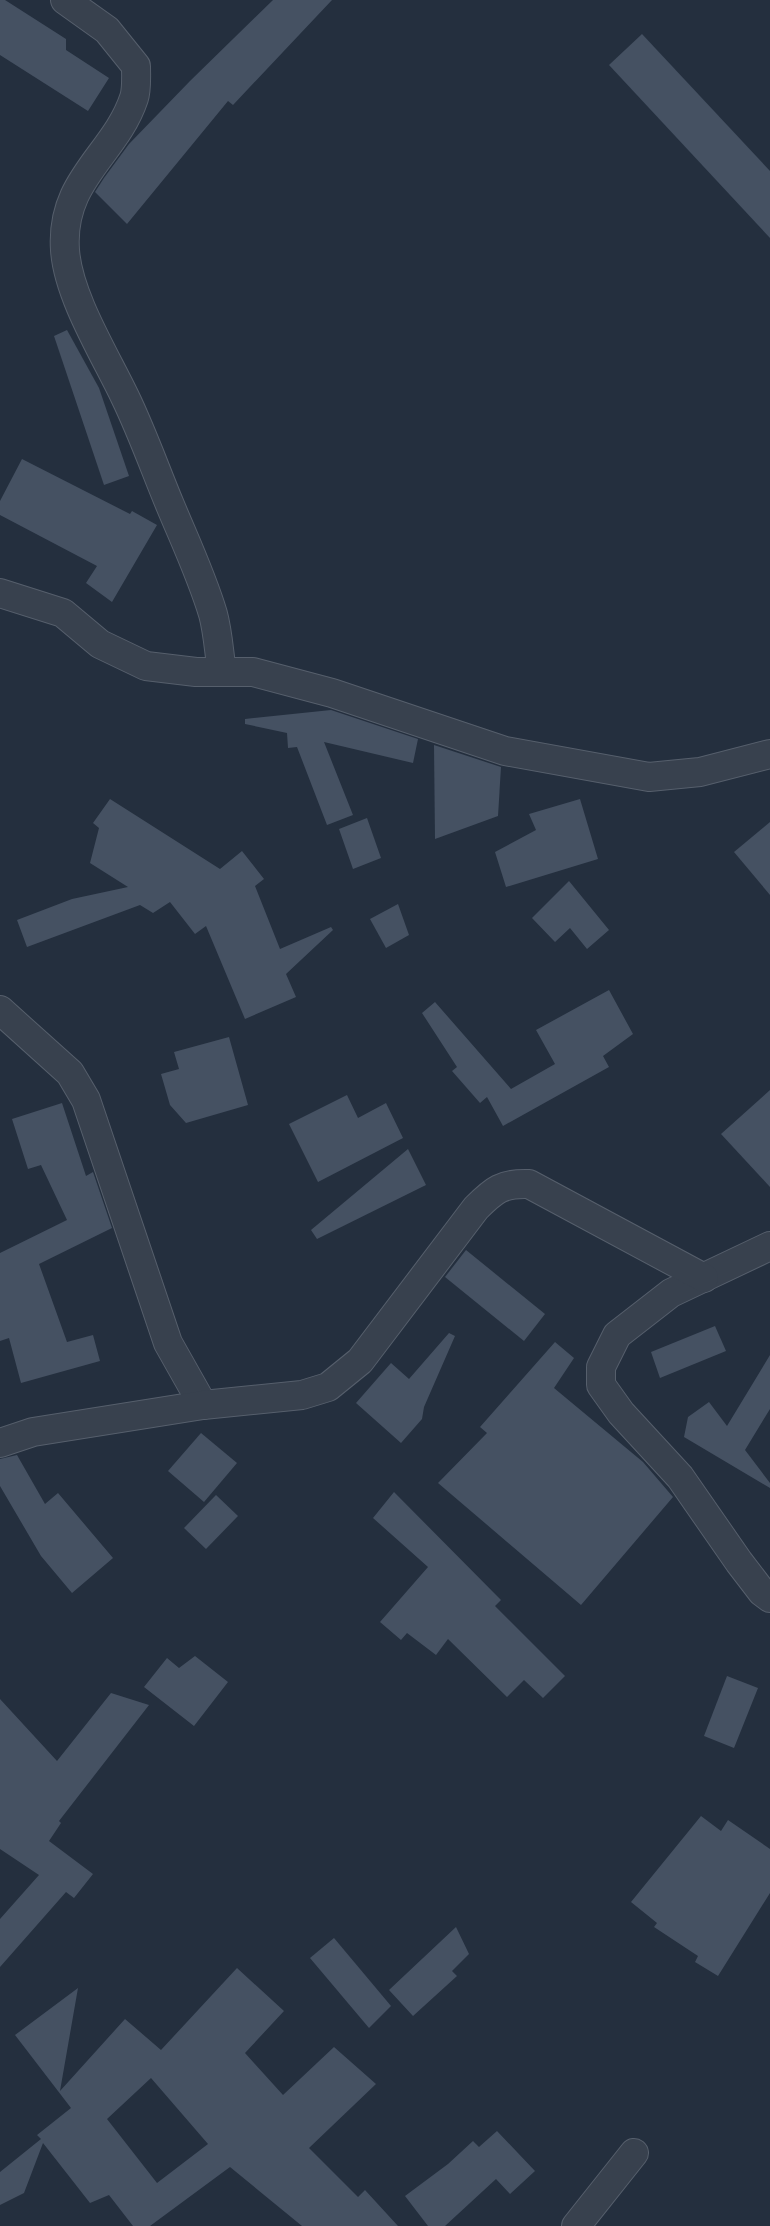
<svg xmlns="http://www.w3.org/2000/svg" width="770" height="2226" font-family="Inter,sans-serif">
  <rect width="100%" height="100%" fill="#242f3e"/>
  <!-- building -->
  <g fill="#455162" fill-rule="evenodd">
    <path d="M 0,0 L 5,0 L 66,39 L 66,50 L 109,78 L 88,111 L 0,55 Z"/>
    <path d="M 273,0 L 332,0 L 233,105 L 228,101 L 127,224 L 95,192 L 104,178 L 129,144 L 190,81 Z"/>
    <path d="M 642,34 L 770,171 L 770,238 L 609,65 Z"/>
    <path d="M 67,330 L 99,388 L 129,476 L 104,485 L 54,336 Z"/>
    <path d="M 22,459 L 130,514 L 132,511 L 157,525 L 112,602 L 86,583 L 97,566 L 0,515 L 0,501 Z"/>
    <path d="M 331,710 L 418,739 L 413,763 L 324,742 L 353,815 L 327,825 L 297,747 L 288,748 L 287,733 L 245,724 L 245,719 Z"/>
    <path d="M 434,745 L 501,767 L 498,816 L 435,839 Z"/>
    <path d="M 110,799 L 220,869 L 242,851 L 264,879 L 255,886 L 280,949 L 331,927 L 333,930 L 286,974 L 296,997 L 245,1019 L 206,926 L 195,934 L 170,902 L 153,913 L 140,905 L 27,947 L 17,920 L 72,899 L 128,887 L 90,863 L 99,828 L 93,823 Z"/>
    <path d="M 580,799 L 598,859 L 506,887 L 495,852 L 536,830 L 529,814 Z"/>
    <path d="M 367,818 L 381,858 L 353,869 L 339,829 Z"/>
    <path d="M 770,822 L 770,895 L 734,852 Z"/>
    <path d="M 569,881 L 609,930 L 587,949 L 570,928 L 555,942 L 532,918 Z"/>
    <path d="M 398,904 L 409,935 L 386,948 L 370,919 Z"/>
    <path d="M 609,990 L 633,1034 L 603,1056 L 609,1067 L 503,1126 L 487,1097 L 480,1103 L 452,1071 L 457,1067 L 422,1013 L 435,1002 L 511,1089 L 555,1064 L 536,1030 Z"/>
    <path d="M 229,1037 L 248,1105 L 186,1123 L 170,1105 L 161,1074 L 179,1069 L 174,1052 Z"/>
    <path d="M 770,1090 L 770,1187 L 721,1134 Z"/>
    <path d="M 347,1095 L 358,1118 L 386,1103 L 403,1138 L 318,1182 L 289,1124 Z"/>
    <path d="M 62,1103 L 86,1176 L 93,1172 L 112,1228 L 39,1264 L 67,1342 L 93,1335 L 100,1361 L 21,1383 L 9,1338 L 0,1341 L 0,1253 L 67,1220 L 41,1165 L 28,1169 L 12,1119 Z"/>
    <path d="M 408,1149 L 426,1185 L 317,1239 L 311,1230 Z"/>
    <path d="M 466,1250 L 545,1314 L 524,1341 L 445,1277 Z"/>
    <path d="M 715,1326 L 726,1351 L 660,1378 L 651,1352 Z"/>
    <path d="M 449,1333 L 455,1336 L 424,1407 L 422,1419 L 401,1443 L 356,1403 L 391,1363 L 409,1379 Z"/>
    <path d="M 555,1342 L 574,1358 L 554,1388 L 643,1462 L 673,1497 L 581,1605 L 438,1483 L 487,1433 L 480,1427 Z"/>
    <path d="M 770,1355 L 770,1409 L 745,1450 L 770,1483 L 770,1488 L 684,1437 L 688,1417 L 709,1402 L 727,1426 Z"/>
    <path d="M 201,1433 L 237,1463 L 204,1502 L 168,1471 Z"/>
    <path d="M 17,1455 L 45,1504 L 58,1493 L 113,1558 L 72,1593 L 41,1556 L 0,1486 L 0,1459 Z"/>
    <path d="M 394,1492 L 501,1600 L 495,1606 L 565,1676 L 543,1698 L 524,1680 L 507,1697 L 448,1639 L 436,1655 L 407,1633 L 401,1640 L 380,1622 L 428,1567 L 373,1518 Z"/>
    <path d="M 216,1495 L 238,1516 L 206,1549 L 184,1528 Z"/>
    <path d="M 195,1656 L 228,1682 L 194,1726 L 144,1687 L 167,1658 L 179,1668 Z"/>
    <path d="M 727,1676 L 758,1688 L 734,1748 L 704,1736 Z"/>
    <path d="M 111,1693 L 149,1705 L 59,1821 L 61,1823 L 49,1841 L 93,1874 L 74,1898 L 66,1892 L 0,1967 L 0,1919 L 39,1875 L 0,1849 L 0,1699 L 57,1761 Z"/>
    <path d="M 701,1816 L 721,1831 L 728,1820 L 770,1849 L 770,1893 L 718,1976 L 695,1962 L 698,1956 L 654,1927 L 657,1923 L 631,1902 Z"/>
    <path d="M 456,1927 L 469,1954 L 452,1971 L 457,1976 L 413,2016 L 389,1990 Z"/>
    <path d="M 334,1938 L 391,2006 L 369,2028 L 310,1958 Z"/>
    <path d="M 237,1968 L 284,2011 L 245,2053 L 283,2095 L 334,2047 L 376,2084 L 309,2148 L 358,2197 L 365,2190 L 398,2226 L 302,2226 L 230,2167 L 150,2226 L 133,2226 L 109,2195 L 90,2203 L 43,2143 L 24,2193 L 0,2205 L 0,2172 L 41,2139 L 37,2135 L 71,2108 L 15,2035 L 78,1988 L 60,2091 L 125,2019 L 161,2050 ZM 151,2078 L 208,2144 L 157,2183 L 107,2119 Z"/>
    <path d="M 497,2131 L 535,2171 L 510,2194 L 496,2179 L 445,2226 L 428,2226 L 405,2196 L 448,2164 L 473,2141 L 479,2147 Z"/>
  </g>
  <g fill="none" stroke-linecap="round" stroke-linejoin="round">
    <!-- street casing -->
    <g stroke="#565f6c" stroke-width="30">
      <g id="street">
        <path d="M 65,0 L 107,30 L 136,66 C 136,76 137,89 134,98 C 115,155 60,179 65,250 C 68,296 105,355 125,397 C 142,432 155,469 170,505 C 185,541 202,577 213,614 C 218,632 219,653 222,672"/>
        <path d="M 0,593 L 63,613 L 100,644 L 146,666 L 196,672 L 253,672 L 332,693 L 505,751 L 649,777 L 700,772 L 770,754"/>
        <path d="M 0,1010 L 70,1073 L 86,1100 L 168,1343 L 203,1405"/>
        <path d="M 770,1246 L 671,1293 L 617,1335 L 601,1367 L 601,1385 L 621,1413 L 680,1477 L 739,1562 L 762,1592 L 770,1598"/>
        <path d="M 0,1443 L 33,1432 L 203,1405 L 302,1395 L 328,1387 L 360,1361 L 476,1208 C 494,1190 502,1183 529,1184 L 704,1278"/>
        <path d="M 576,2226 L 634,2153"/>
      </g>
    </g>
    <!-- street -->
    <use href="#street" stroke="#38414e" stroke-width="28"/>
  </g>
</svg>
